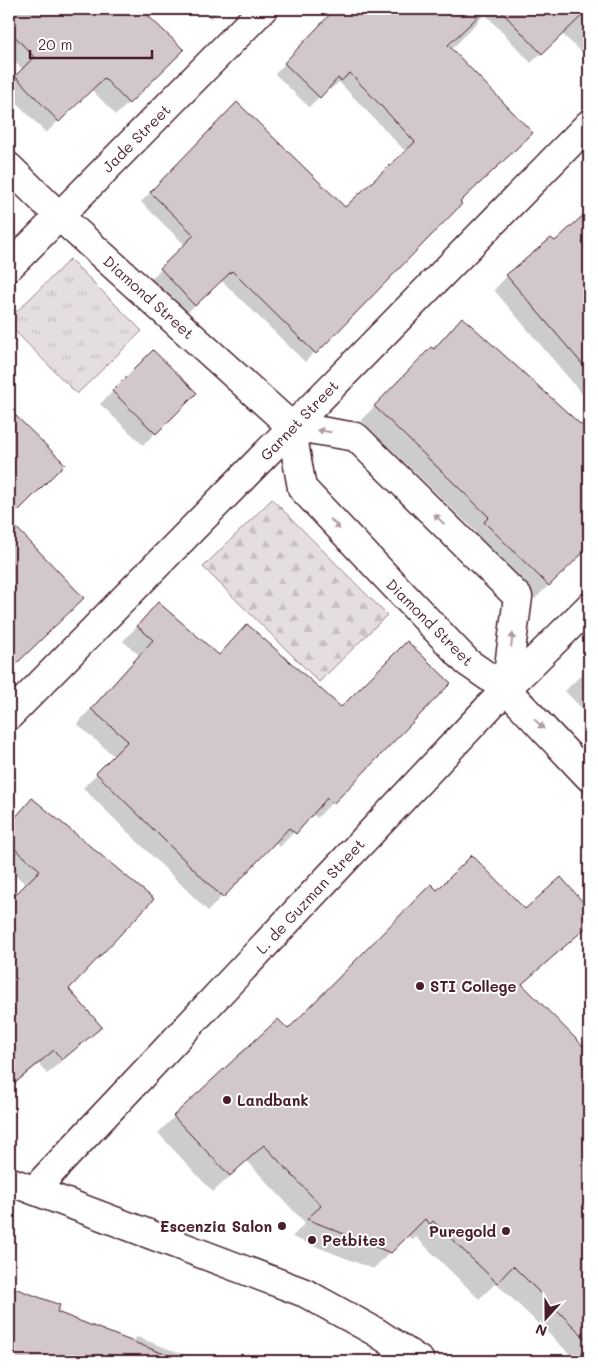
<svg xmlns="http://www.w3.org/2000/svg" width="598" height="1370" font-family="Mali,sans-serif">
  <defs>
    <pattern id="forest-firs" width="22" height="20" patternUnits="userSpaceOnUse" patternTransform="scale(1.25)"><rect width="22" height="20" fill="#e5dee0"/><path d="M5 1l3.5 6h-7zM16 11l3.5 6h-7z" fill="#c6bec0"/></pattern>
    <pattern id="park-tufts" width="24" height="20" patternUnits="userSpaceOnUse" patternTransform="scale(1.25)"><rect width="24" height="20" fill="#e5dee0"/><path d="M3 7l-1-3M5 7V3M7 7l1-3M15 17l-1-3M17 17v-4M19 17l1-3" fill="none" stroke="#c6bec0"/></pattern>
  </defs>
  <rect width="100%" height="100%" fill="#fff"/>
  <filter id="ink" filterUnits="userSpaceOnUse"><feTurbulence type="fractalNoise" baseFrequency=".02" numOctaves="2"/><feDisplacementMap in="SourceGraphic" scale="10" xChannelSelector="R" yChannelSelector="G"/><feConvolveMatrix kernelMatrix="1 2 1 2 8 2 1 2 1" color-interpolation-filters="sRGB"/></filter>
  <g filter="url(#ink)">
    <!-- forest -->
    <path fill="url(#forest-firs)" stroke="#987e86" d="M 272,499 L 387,615 L 319,682 L 203,567 Z"/>
    <!-- park -->
    <path fill="url(#park-tufts)" stroke="#987e86" d="M 70,259 L 142,331 L 77,394 L 9,325 L 9,319 Z"/>
    <!-- shadow -->
    <g fill="#0003">
      <path d="M 9,9 L 140,9 L 182,50 L 116,115 L 91,89 L 46,133 L 9,95 L 9,84 L 23,70 L 9,56 Z"/>
      <path d="M 200,9 L 222,9 L 211,19 Z"/>
      <path d="M 343,9 L 589,9 L 589,59 L 562,34 L 531,63 L 485,14 L 451,50 L 460,204 L 305,362 L 221,280 L 185,315 L 151,279 L 185,245 L 141,202 L 237,104 L 345,209 L 406,152 L 339,82 L 330,90 L 328,88 L 309,107 L 275,74 L 325,21 Z"/>
      <path d="M 589,211 L 589,402 L 494,290 L 507,276 L 555,243 Z"/>
      <path d="M 462,319 L 589,433 L 589,545 L 535,599 L 471,537 L 476,532 L 361,420 Z"/>
      <path d="M 153,352 L 196,393 L 143,445 L 100,404 Z"/>
      <path d="M 9,411 L 63,464 L 9,519 Z"/>
      <path d="M 9,521 L 82,598 L 9,671 Z"/>
      <path d="M 158,604 L 218,656 L 247,625 L 341,709 L 449,683 L 317,818 L 312,813 L 280,847 L 274,842 L 208,911 L 83,788 L 114,756 L 77,724 L 139,655 L 123,641 Z"/>
      <path d="M 589,667 L 589,716 L 565,691 Z"/>
      <path d="M 32,799 L 68,989 L 100,1027 L 47,1074 L 39,1064 L 9,1089 L 9,902 L 27,885 L 9,870 L 9,825 Z"/>
      <path d="M 561,879 L 589,911 L 589,924 L 521,985 L 581,1045 L 589,1037 L 589,1361 L 577,1361 L 496,1283 L 479,1299 L 416,1237 L 413,1240 L 408,1235 L 373,1269 L 292,1237 L 305,1223 L 247,1161 L 213,1192 L 158,1133 L 174,1117 L 288,1031 L 437,892 L 525,910 Z"/>
      <path d="M 9,1287 L 58,1306 L 55,1313 L 132,1343 L 137,1337 L 201,1361 L 9,1361 Z"/>
    </g>
    <!-- building -->
    <g fill="#d2c7cb" stroke="#4a1f2b">
      <path d="M 9,9 L 141,9 L 184,50 L 129,104 L 104,78 L 59,122 L 15,76 L 34,57 L 9,30 Z"/>
      <path d="M 335,9 L 486,9 L 448,45 L 533,133 L 460,202 L 462,204 L 316,354 L 232,271 L 195,306 L 160,268 L 194,235 L 150,192 L 237,102 L 345,207 L 415,142 L 350,73 L 341,81 L 338,78 L 320,98 L 284,63 Z"/>
      <path d="M 499,9 L 589,9 L 542,54 Z"/>
      <path d="M 589,210 L 589,372 L 506,275 L 551,238 L 555,241 Z"/>
      <path d="M 462,317 L 589,432 L 589,547 L 549,586 L 484,522 L 489,517 L 374,406 L 431,347 L 434,349 Z"/>
      <path d="M 153,350 L 197,393 L 156,434 L 112,391 Z"/>
      <path d="M 9,409 L 65,464 L 9,520 L 84,598 L 9,671 Z"/>
      <path d="M 158,602 L 219,655 L 247,624 L 341,707 L 407,641 L 451,683 L 333,804 L 327,798 L 296,834 L 289,828 L 223,898 L 96,773 L 128,741 L 91,709 L 153,640 L 137,626 Z"/>
      <path d="M 32,798 L 154,899 L 69,989 L 102,1027 L 62,1060 L 54,1050 L 9,1088 L 9,901 L 40,870 L 9,844 L 9,825 Z"/>
      <path d="M 472,855 L 525,909 L 561,877 L 589,909 L 589,925 L 522,984 L 589,1052 L 589,1342 L 513,1266 L 497,1283 L 433,1221 L 430,1224 L 425,1219 L 391,1253 L 307,1219 L 321,1206 L 264,1145 L 230,1176 L 173,1116 L 278,1019 L 288,1029 L 431,884 L 437,890 Z"/>
      <path d="M 9,1286 L 60,1305 L 57,1312 L 177,1359 L 177,1361 L 9,1361 Z"/>
    </g>
    <g fill="none" stroke-linecap="round" stroke-linejoin="round">
      <!-- minor casing -->
      <g stroke="#4a1f2b" stroke-width="31">
        <g id="minor">
          <path d="M 9,167 L 59,216 L 291,426 L 356,437 L 518,597 L 506,689 L 467,662 L 302,488 L 291,426"/>
          <path d="M 9,267 L 263,9"/>
          <path d="M 9,716 L 589,124"/>
        </g>
      </g>
      <!-- tertiary casing -->
      <g stroke="#4a1f2b" stroke-width="31">
        <g id="tertiary">
          <path d="M 506,689 L 589,777"/>
          <path d="M 34,1190 L 506,689 L 589,607"/>
        </g>
      </g>
      <!-- secondary casing -->
      <g stroke="#4a1f2b" stroke-width="31">
        <path id="secondary" d="M 9,1181 L 305,1293 L 376,1332 L 420,1361"/>
      </g>
      <!-- minor -->
      <use href="#minor" stroke="#fff" stroke-width="28"/>
      <!-- tertiary -->
      <use href="#tertiary" stroke="#fff" stroke-width="28"/>
      <!-- secondary -->
      <use href="#secondary" stroke="#fff" stroke-width="28"/>
    </g>
    <!-- one-way arrows -->
    <defs><path id="oneway-solid" d="M-6-.8H1V-3.2L6.5 0L1 3.2V.8H-6Z" transform="scale(1.25)"/></defs>
    <g fill="#ae9aa0">
      <use href="#oneway-solid" transform="translate(324 431) rotate(-171)"/>
      <use href="#oneway-solid" transform="translate(439 519) rotate(-135)"/>
      <use href="#oneway-solid" transform="translate(335 524) rotate(47)"/>
      <use href="#oneway-solid" transform="translate(512 640) rotate(-83)"/>
      <use href="#oneway-solid" transform="translate(539 724) rotate(46)"/>
    </g>
  </g>
  <!-- markers -->
  <g fill="#4a1f2b" stroke="#fff" stroke-width="2">
    <circle cx="420" cy="986" r="5"/>
    <circle cx="227" cy="1100" r="5"/>
    <circle cx="282" cy="1226" r="5"/>
    <circle cx="506" cy="1231" r="5"/>
    <circle cx="312" cy="1240" r="5"/>
  </g>
  <g text-anchor="middle" dominant-baseline="central" stroke-width="4" stroke-linejoin="round" paint-order="stroke">
    <!-- street labels -->
    <g font-size="15" fill="#4a1f2b" stroke="#fff">
      <text transform="translate(136 138) rotate(-45)">Jade Street</text>
      <text transform="translate(149 297) rotate(42)">Diamond Street</text>
      <text transform="translate(299 420) rotate(-46)">Garnet Street</text>
      <text transform="translate(430 622) rotate(45)">Diamond Street</text>
      <text transform="translate(310 896) rotate(-47)">L. de Guzman Street</text>
    </g>
    <!-- poi labels -->
    <g font-size="15" font-weight="bold" fill="#4a1f2b" stroke="#fff" text-anchor="start">
      <text x="430" y="986">STI College</text>
      <text x="237" y="1100">Landbank</text>
      <text x="272" y="1226" text-anchor="end">Escenzia Salon</text>
      <text x="496" y="1231" text-anchor="end">Puregold</text>
      <text x="322" y="1240">Petbites</text>
    </g>
  </g>
  <!-- margin -->
  <rect width="598" height="1370" fill="none" stroke="#fff" stroke-width="30"/>
  <rect x="15" y="15" width="568" height="1340" fill="none" stroke="#4a1f2b" stroke-width="2" filter="url(#ink)"/>
  <!-- north arrow -->
  <g transform="translate(546 1318) rotate(201)" stroke="#ffffff" stroke-width="4" paint-order="stroke">
  <path d="M0-4L9 19L0 12L-9 19Z" fill="#4a1f2b"/>
  <text y="-8" font-size="14" font-weight="bold" text-anchor="middle" fill="#4a1f2b">N</text>
  </g>
  <!-- scale -->
  <path d="M30 50v8h122v-8" fill="none" stroke="#4a1f2b" stroke-width="2.5"/>
  <text x="38" y="50" font-size="15" fill="#4a1f2b" stroke="#ffffff" stroke-width="4" paint-order="stroke">20 m</text>
</svg>
